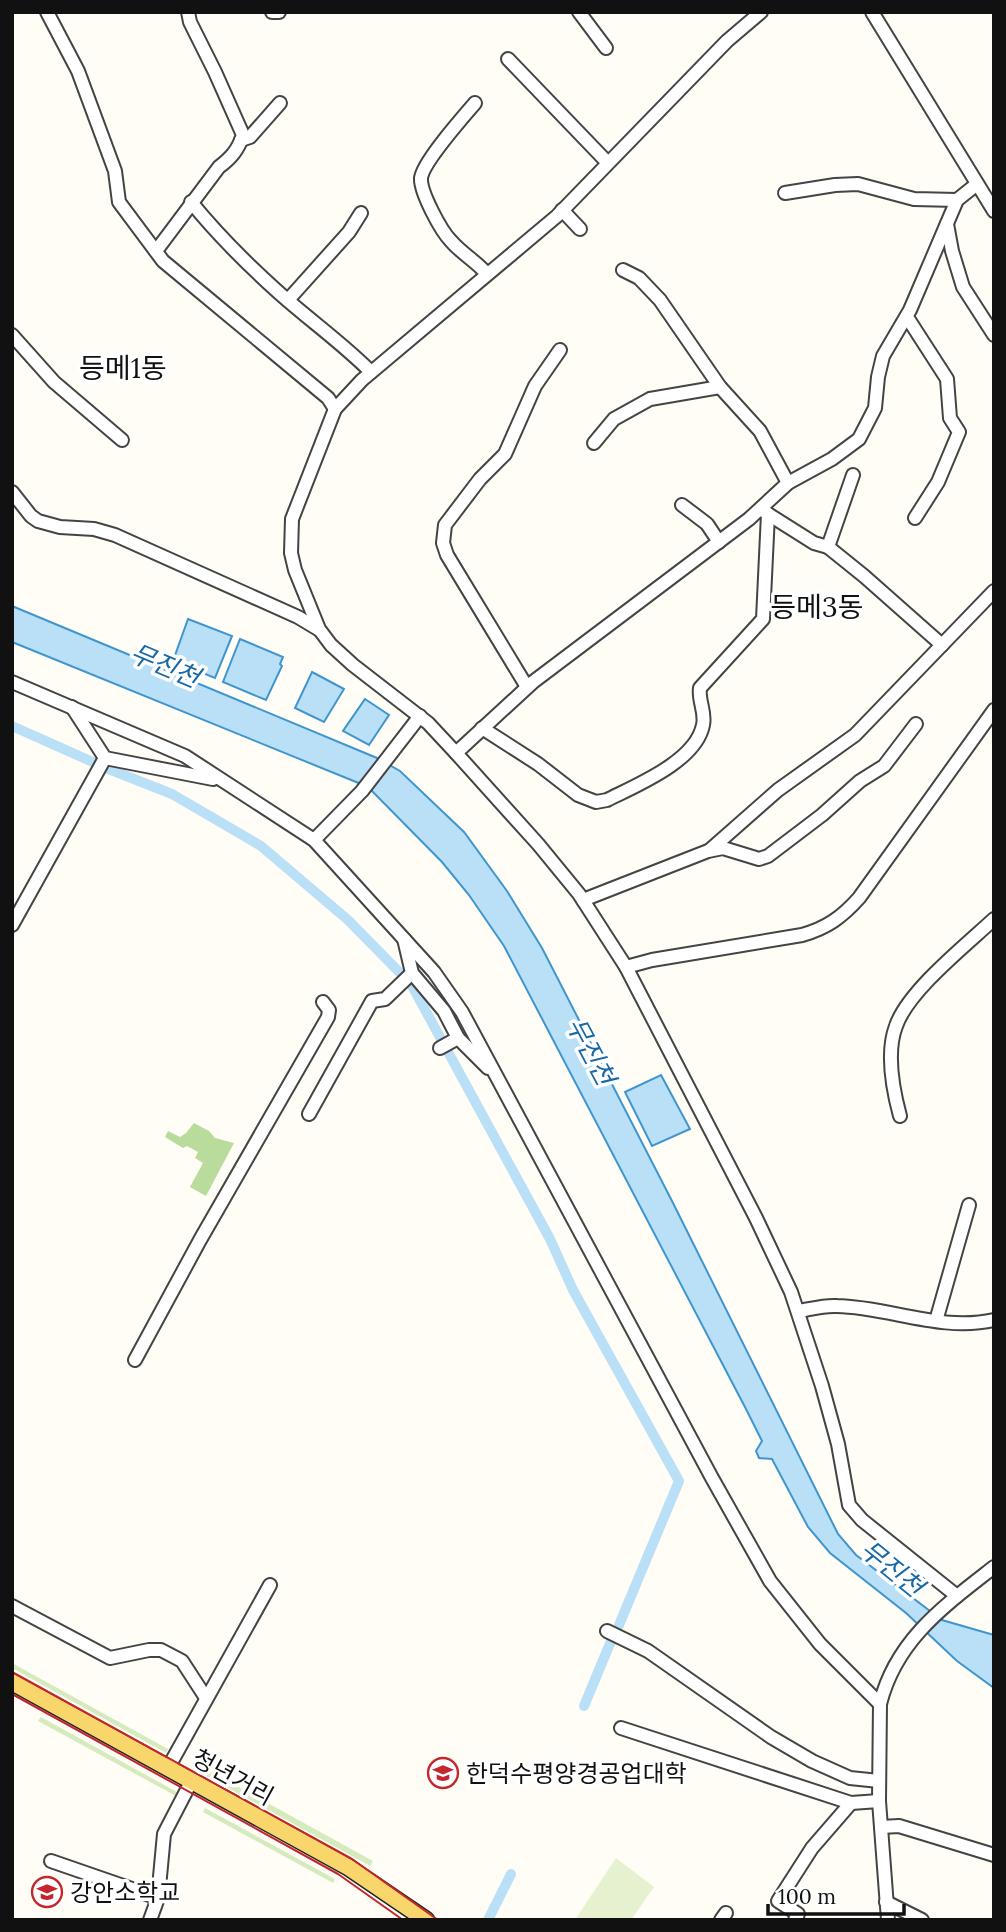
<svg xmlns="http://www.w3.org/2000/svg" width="1006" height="1932" font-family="Lora,'Noto Sans KR',serif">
  <rect width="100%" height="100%" fill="#fffdf5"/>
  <!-- green -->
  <g fill="#d5ebbd">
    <path d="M 12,1663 L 168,1749 L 166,1753 L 12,1668 Z"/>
    <path d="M 41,1717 L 177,1792 L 176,1796 L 38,1721 Z"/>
    <path d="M 206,1769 L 373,1861 L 370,1866 L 203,1774 Z"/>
    <path d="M 205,1808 L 335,1879 L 333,1883 L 203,1812 Z"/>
  </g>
  <!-- forest -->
  <path fill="#b9dc9c" d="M 194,1123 L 209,1131 L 215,1138 L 234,1143 L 206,1196 L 190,1187 L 203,1163 L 195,1158 L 198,1152 L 187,1146 L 183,1148 L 165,1137 L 168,1131 L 180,1137 L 186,1133 Z"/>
  <!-- pitch -->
  <path fill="#e6f2cf" d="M 616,1858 L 654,1887 L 631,1920 L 575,1920 Z"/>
  <!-- water -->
  <g fill="#b9e0f7" stroke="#3f96cf" stroke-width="2">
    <path d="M 12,606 L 377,758 L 400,771 L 464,832 L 507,891 L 542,948 L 672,1201 L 838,1534 L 856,1555 L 942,1620 L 994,1635 L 994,1688 L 957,1661 L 906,1613 L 830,1553 L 808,1527 L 772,1459 L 759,1458 L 756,1451 L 762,1441 L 746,1409 L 504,946 L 469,895 L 442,862 L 371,790 L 361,784 L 12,642 Z"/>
    <path d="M 188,619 L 232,636 L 215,678 L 173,661 Z"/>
    <path d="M 240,639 L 283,657 L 280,664 L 282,666 L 266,700 L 223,682 Z"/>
    <path d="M 312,672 L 344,689 L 324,722 L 295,708 Z"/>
    <path d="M 365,699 L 389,715 L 369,745 L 343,731 Z"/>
    <path d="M 661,1075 L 690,1129 L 652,1146 L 625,1092 Z"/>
  </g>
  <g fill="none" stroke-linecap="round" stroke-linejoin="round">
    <!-- canal -->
    <g stroke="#b9e0f7" stroke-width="10">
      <path d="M 12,726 L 95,763"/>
      <path d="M 106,768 L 172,794 L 261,846 L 348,920 L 411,984 L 550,1239 L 573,1290 L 679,1481 L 619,1625"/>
      <path d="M 584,1706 L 611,1641"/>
      <path d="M 488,1920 L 511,1874"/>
    </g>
    <!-- minor casing -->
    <g stroke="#444" stroke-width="16">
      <g id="minor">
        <path d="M 47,12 L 78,71 L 115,171 L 119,202 L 163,261 L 328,398 L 335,409"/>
        <path d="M 272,12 L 279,12"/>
        <path d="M 579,12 L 606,48"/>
        <path d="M 761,12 L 727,41 L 557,216 L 362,380 L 335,409 L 292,519 L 291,553 L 295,570 L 319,629 L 331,645 L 353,665 L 428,723 L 456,753 L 538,844 L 579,894 L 626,967 L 756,1218 L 791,1292 L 822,1386 L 838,1444 L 849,1505 L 862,1520 L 957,1596"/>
        <path d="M 872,12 L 994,211"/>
        <path d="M 508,59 L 607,162"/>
        <path d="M 475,103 C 463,117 423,162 421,178 C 420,192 441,231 451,241 C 462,254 476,261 487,274"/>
        <path d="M 241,140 L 250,137 L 280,103"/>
        <path d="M 785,193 L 835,185 L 858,184 L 914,199 L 957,200"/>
        <path d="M 191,202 C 217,234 246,263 277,291 C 308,319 341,342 371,372"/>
        <path d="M 562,210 L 580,229"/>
        <path d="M 947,224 L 952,251 L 963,287 L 994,335"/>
        <path d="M 156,251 L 219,167 C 231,158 238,150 243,135 L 215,72 L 190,22 L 188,12"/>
        <path d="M 623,270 L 639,278 L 660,300 L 720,387 L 760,431 L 788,483"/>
        <path d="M 288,300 L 349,232 L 361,213"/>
        <path d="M 907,317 L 947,379 L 950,418 L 959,432 L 938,482 L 915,518"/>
        <path d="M 12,335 L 54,382 L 122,440"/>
        <path d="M 594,443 L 614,419 L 650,399 L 720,387"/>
        <path d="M 12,492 L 31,516 L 38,521 L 60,527 L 94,529 L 115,535 L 298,617 L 318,629"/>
        <path d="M 682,505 L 707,524 L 719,542"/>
        <path d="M 768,514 L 814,543 L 828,547 L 853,475"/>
        <path d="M 828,547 L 864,576 L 942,645"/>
        <path d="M 12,682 L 185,756 L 314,840 L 434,972 L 462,1012 L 712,1478 L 770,1581 L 820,1644 L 880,1704 L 879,1801 L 888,1920"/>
        <path d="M 527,687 L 447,555 L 443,543 L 445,525 L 480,479 L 505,454 L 535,386 L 560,350"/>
        <path d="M 72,707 L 105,758 L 213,779"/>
        <path d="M 482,728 L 538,764 L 578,795 L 596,802 L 607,800 C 637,785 696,761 703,725 C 706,712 698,701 700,688 L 763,619 L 768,514 L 761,509"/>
        <path d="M 456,753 L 533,682 L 749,519 L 788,483 L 832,459 L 859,439 L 875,408 L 878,377 L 883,356 L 910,310 L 957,200 L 977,184"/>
        <path d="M 314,840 L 362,791 L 420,716"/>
        <path d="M 711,849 L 778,790 L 855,735 L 994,591"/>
        <path d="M 583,900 L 708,851 L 723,848 L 759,859 L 768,856 L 822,815 L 860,781 L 884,766 L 916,724"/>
        <path d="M 12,925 L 105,758"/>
        <path d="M 404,939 L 412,973 L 444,1011 L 458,1038 L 488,1068"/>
        <path d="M 626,967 L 652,960 L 802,935 C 827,928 842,917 859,898 L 994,710"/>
        <path d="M 440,1048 L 458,1038"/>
        <path d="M 309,1114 L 372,1001 L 385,999 L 412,973"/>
        <path d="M 900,1116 C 893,1090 886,1052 896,1026 C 908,991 966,945 994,919"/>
        <path d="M 799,1311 C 811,1309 824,1305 837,1306 C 889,1307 941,1332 994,1320"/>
        <path d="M 936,1321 L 969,1205"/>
        <path d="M 135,1360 L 200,1240 L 328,1017 L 329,1010 L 323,1002"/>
        <path d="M 12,1606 L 110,1658 L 149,1650 L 161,1650 L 182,1661 L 206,1698"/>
        <path d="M 607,1631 L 648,1651 L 771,1737 L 812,1761 L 850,1778 L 879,1781"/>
        <path d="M 880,1704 C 896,1640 944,1606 994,1567"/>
        <path d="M 621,1728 L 851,1803 L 879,1801"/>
        <path d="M 168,1768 L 270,1585"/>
        <path d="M 881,1827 L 899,1826 L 994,1855"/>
        <path d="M 51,1861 L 158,1898"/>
        <path d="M 886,1902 L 922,1920"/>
        <path d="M 150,1920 L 158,1898 L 164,1834 L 192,1780"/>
        <path d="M 721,1920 L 726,1913"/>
        <path d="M 795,1920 L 798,1914 L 778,1901 L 812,1848 L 851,1803"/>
      </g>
    </g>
    <!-- major casing -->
    <g stroke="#222" stroke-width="19">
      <path id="major" d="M 12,1682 L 348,1867 L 426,1920"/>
    </g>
    <!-- minor -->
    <use href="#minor" stroke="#fff" stroke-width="12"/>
    <!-- major -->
    <use href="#major" stroke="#f9d66b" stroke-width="16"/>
    <!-- tram -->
    <g stroke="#c4262e" stroke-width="2">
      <path d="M 12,1672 L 352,1859 L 438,1920"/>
      <path d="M 12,1694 L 338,1874 L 403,1920"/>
    </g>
  </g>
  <!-- icons -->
  <defs>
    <g id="university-ring" transform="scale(1.575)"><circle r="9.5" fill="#fff" stroke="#c4262e" stroke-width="1.5"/><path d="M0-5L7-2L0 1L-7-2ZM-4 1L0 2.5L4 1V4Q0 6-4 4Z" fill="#c4262e"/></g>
    <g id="school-ring" transform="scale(1.575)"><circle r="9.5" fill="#fff" stroke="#c4262e" stroke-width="1.5"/><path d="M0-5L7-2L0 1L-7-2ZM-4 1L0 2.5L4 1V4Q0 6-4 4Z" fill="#c4262e"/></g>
  </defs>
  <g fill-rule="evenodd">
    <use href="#university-ring" x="443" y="1773"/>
    <use href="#school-ring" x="47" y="1892"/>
  </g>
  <g text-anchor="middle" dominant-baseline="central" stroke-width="7" stroke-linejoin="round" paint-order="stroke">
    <!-- poi labels -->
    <g font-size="24" fill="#111" stroke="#fff" text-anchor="start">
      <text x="466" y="1773">한덕수평양경공업대학</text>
      <text x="70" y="1892">강안소학교</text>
    </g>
    <!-- street labels -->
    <g font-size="24" fill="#111" stroke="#fff">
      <text transform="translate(233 1777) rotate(29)">청년거리</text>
    </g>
    <!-- water labels -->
    <g font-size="26" font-style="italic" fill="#1768a6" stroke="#fff">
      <text transform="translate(165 665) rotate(23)">무진천</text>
      <text transform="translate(591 1051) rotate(62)">무진천</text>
      <text transform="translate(892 1568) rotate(39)">무진천</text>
    </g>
    <!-- quarter labels -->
    <g font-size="28" fill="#111" stroke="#fff">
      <text x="123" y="368">등메1동</text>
      <text x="817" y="607">등메3동</text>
    </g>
  </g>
  <!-- border -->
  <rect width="1006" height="1932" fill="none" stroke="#111111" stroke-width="28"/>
  <!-- scale -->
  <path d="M768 1904v10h136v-10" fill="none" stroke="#111111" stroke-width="3.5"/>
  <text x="778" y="1904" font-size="21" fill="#111111" stroke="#ffffff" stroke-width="5" paint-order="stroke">100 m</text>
</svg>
